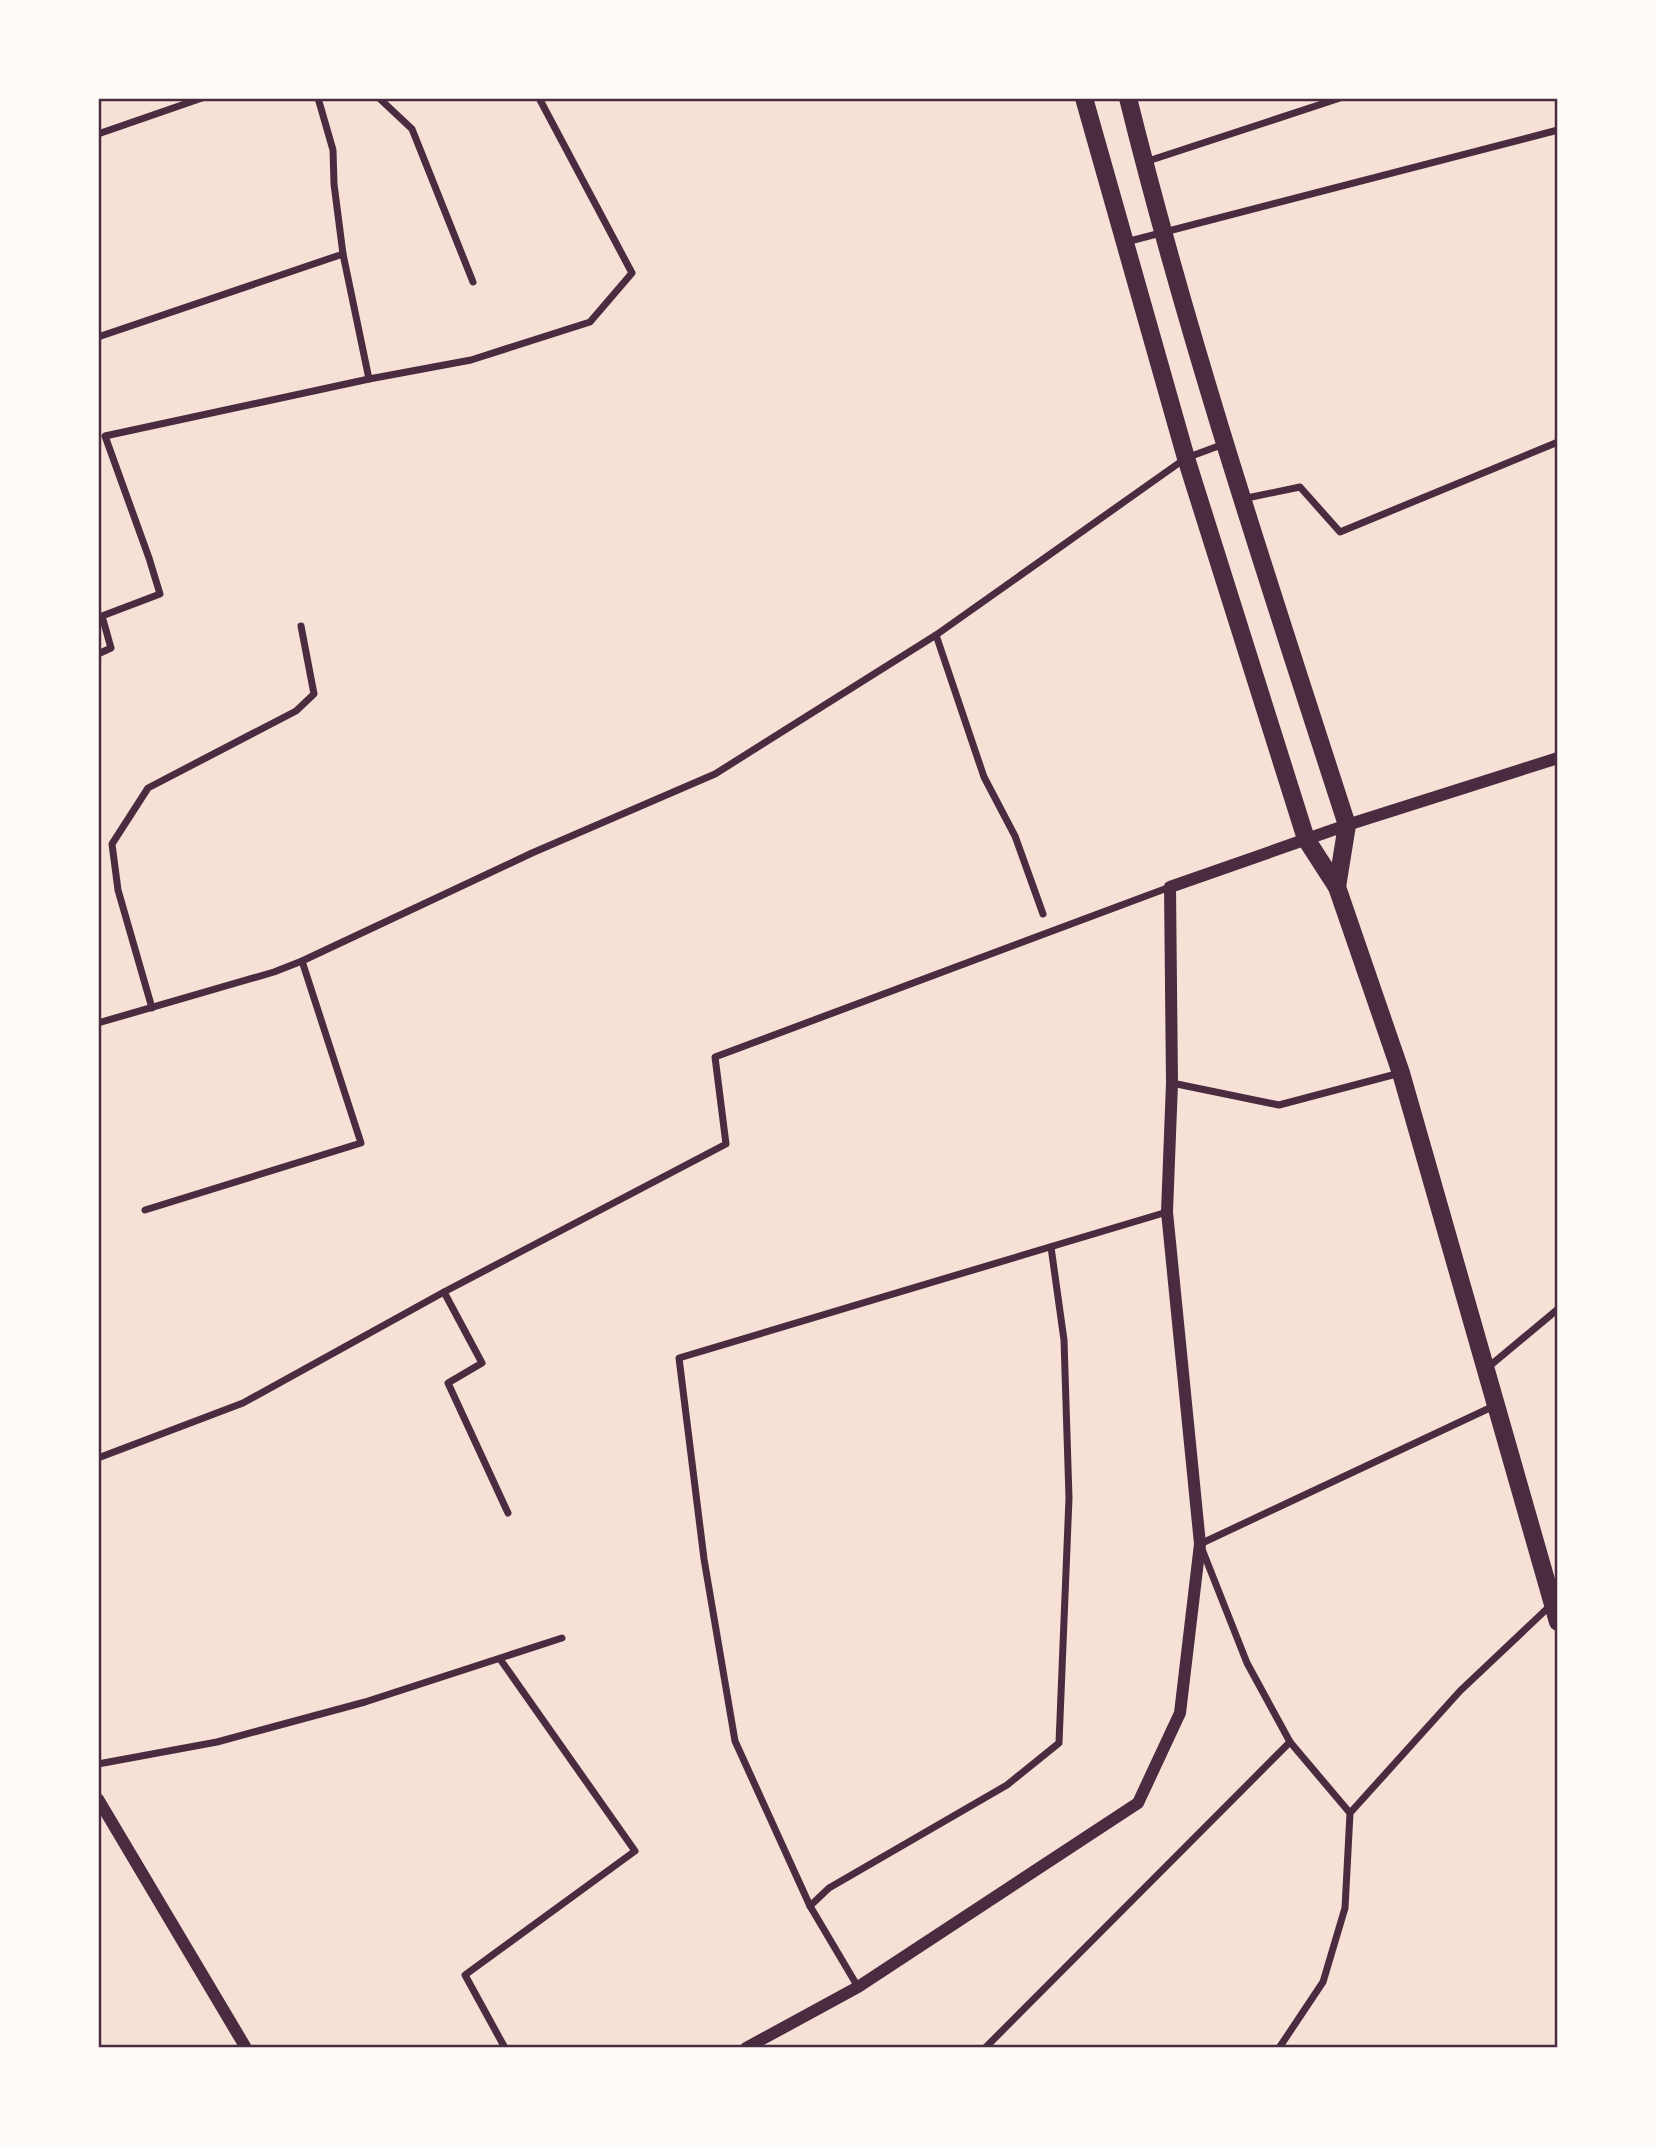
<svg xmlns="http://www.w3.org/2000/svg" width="1656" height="2146" font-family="'Golos Text',sans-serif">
  <rect width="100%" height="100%" fill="#f7e1d7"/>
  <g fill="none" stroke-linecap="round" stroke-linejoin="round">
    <!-- minor -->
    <g stroke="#4a2c40" stroke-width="7">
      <path d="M 379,98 L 412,129 L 473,282"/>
      <path d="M 98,134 L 202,98"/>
      <path d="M 1145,162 L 1340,98"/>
      <path d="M 1126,242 L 1558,130"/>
      <path d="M 98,337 L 343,254"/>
      <path d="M 369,379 L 471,360 L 590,322 L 632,273 L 539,98"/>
      <path d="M 1242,499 L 1300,487 L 1340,532 L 1558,442"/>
      <path d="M 936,635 L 984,777 L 1015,836 L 1043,914"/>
      <path d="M 98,654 L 111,648 L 102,616 L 160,594 L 149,558 L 105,436 L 369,379 L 343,254 L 334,184 L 333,150 L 318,98"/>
      <path d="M 152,1008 L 118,890 L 112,844 L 148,788 L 296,711 L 314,694 L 301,626"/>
      <path d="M 98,1023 L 274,972 L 302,961 L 532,853 L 715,774 L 936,635 L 1186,458 L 1224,444"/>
      <path d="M 1172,1083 L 1279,1105 L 1400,1073"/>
      <path d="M 145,1210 L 361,1143 L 302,961"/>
      <path d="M 1486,1369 L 1558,1309"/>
      <path d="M 98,1458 L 243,1403 L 444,1292"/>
      <path d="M 508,1513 L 448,1383 L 482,1363 L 444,1292 L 726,1144 L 715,1057 L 1170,887"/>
      <path d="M 500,1659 L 635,1851 L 465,1975 L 505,2048"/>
      <path d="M 98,1764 L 217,1742 L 365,1702 L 562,1638"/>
      <path d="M 1350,1813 L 1290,1742 L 1247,1663 L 1200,1544 L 1494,1406"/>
      <path d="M 810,1906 L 735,1741 L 704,1559 L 679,1358 L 1167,1212"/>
      <path d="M 858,1987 L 810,1906 L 829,1888 L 1007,1785 L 1059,1743 L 1069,1498 L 1064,1340 L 1051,1247"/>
      <path d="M 985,2048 L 1290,1742"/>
      <path d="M 1279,2048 L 1323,1982 L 1345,1908 L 1350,1813 L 1460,1691 L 1552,1604"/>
    </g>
    <!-- tertiary -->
    <g stroke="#4a2c40" stroke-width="12">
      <path d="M 98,1799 L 246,2048"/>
      <path d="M 746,2048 L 858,1987 L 1138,1803 L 1180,1713 L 1200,1544 L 1167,1212 L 1172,1083 L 1170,887 L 1347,825 L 1558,758"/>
    </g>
    <!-- primary -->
    <g stroke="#4a2c40" stroke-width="18">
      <path d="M 1084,98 L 1186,458 L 1306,839 L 1337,887 L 1347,825 C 1269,584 1189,344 1128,98"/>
      <path d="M 1337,887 L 1401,1073 L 1558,1622"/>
    </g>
  </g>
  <!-- border -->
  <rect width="1656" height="2146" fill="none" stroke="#fffaf5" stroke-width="200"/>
  <rect x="100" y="100" width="1456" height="1946" fill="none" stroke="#4a2c40" stroke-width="2.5"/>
</svg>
